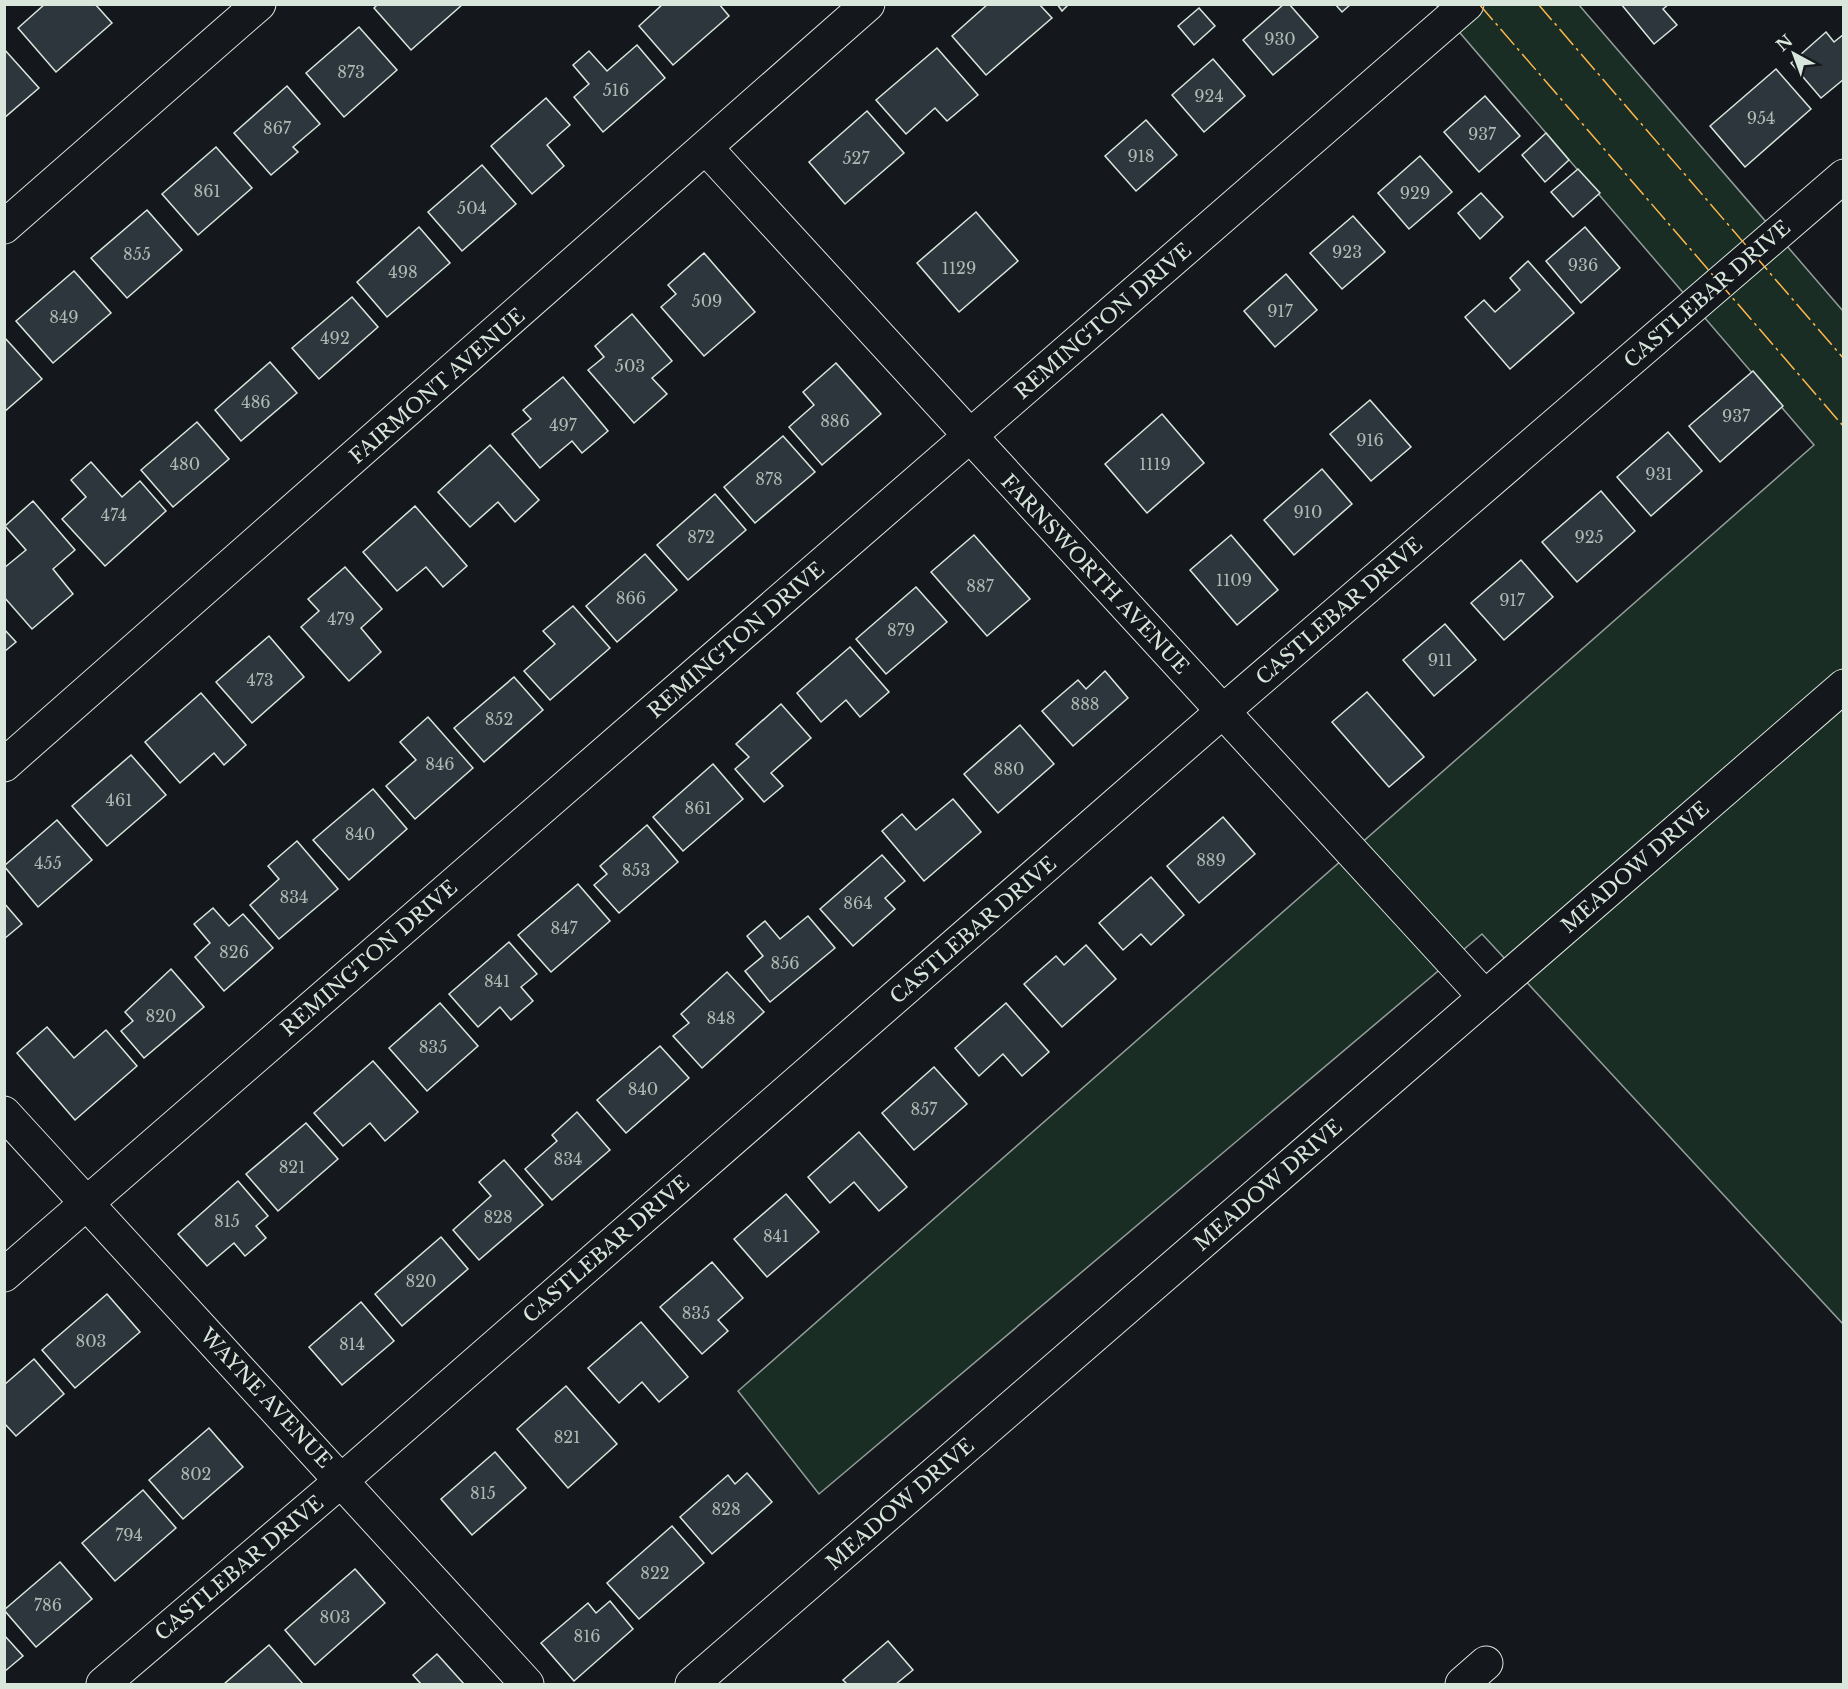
<svg xmlns="http://www.w3.org/2000/svg" width="1848" height="1689" font-family="'Libre Baskerville',serif">
  <rect width="100%" height="100%" fill="#14181c"/>
  <!-- green -->
  <path fill="#1a2d24" stroke="#939e99" stroke-width="1.5" d="M 1436,5 L 1579,5 L 1843,311 L 1843,1324 L 1482,934 L 819,1494 L 738,1391 L 1814,445 Z"/>
  <!-- building -->
  <g fill="#2c363c" stroke="#d8e6dc" stroke-width="1.5">
    <path d="M 45,4 L 95,4 L 112,23 L 56,72 L 18,28 Z"/>
    <path d="M 378,4 L 463,4 L 411,50 L 374,8 Z"/>
    <path d="M 663,4 L 719,4 L 729,16 L 673,65 L 639,26 Z"/>
    <path d="M 988,4 L 1039,4 L 1052,18 L 986,75 L 952,36 Z"/>
    <path d="M 1057,4 L 1069,4 L 1062,11 Z"/>
    <path d="M 1284,4 L 1289,4 L 1318,37 L 1273,75 L 1243,40 Z"/>
    <path d="M 1335,4 L 1351,4 L 1342,12 Z"/>
    <path d="M 1621,4 L 1669,4 L 1663,9 L 1677,25 L 1654,44 Z"/>
    <path d="M 1199,8 L 1215,26 L 1194,45 L 1178,26 Z"/>
    <path d="M 359,27 L 397,70 L 344,117 L 306,73 Z"/>
    <path d="M 1826,32 L 1834,42 L 1844,34 L 1844,79 L 1821,98 L 1791,63 Z"/>
    <path d="M 637,45 L 665,78 L 603,132 L 574,97 L 589,84 L 573,65 L 589,51 L 607,71 Z"/>
    <path d="M 937,48 L 978,95 L 947,121 L 935,108 L 906,134 L 876,100 Z"/>
    <path d="M 4,49 L 39,88 L 4,118 Z"/>
    <path d="M 1213,59 L 1245,96 L 1204,132 L 1172,95 Z"/>
    <path d="M 1776,69 L 1811,109 L 1745,167 L 1710,126 Z"/>
    <path d="M 287,86 L 320,124 L 293,147 L 298,152 L 271,175 L 234,133 Z"/>
    <path d="M 1485,96 L 1520,136 L 1479,172 L 1444,132 Z"/>
    <path d="M 546,98 L 570,125 L 547,145 L 564,166 L 532,194 L 491,146 Z"/>
    <path d="M 867,111 L 904,153 L 845,204 L 809,162 Z"/>
    <path d="M 1146,120 L 1177,155 L 1136,191 L 1105,156 Z"/>
    <path d="M 1546,133 L 1569,160 L 1545,182 L 1522,155 Z"/>
    <path d="M 216,147 L 252,188 L 198,235 L 162,194 Z"/>
    <path d="M 1420,156 L 1452,192 L 1409,229 L 1378,193 Z"/>
    <path d="M 482,165 L 516,204 L 462,251 L 428,212 Z"/>
    <path d="M 1578,169 L 1600,193 L 1573,217 L 1551,192 Z"/>
    <path d="M 1481,193 L 1503,217 L 1480,239 L 1458,213 Z"/>
    <path d="M 147,210 L 182,250 L 127,298 L 91,258 Z"/>
    <path d="M 976,212 L 1018,261 L 959,312 L 917,263 Z"/>
    <path d="M 1353,216 L 1385,252 L 1342,289 L 1310,253 Z"/>
    <path d="M 419,227 L 450,263 L 387,317 L 357,282 Z"/>
    <path d="M 1585,227 L 1620,268 L 1581,303 L 1546,261 Z"/>
    <path d="M 704,253 L 755,312 L 704,356 L 661,307 L 676,294 L 668,285 Z"/>
    <path d="M 1528,261 L 1574,313 L 1510,369 L 1465,317 L 1484,300 L 1495,312 L 1520,290 L 1510,278 Z"/>
    <path d="M 74,271 L 111,313 L 53,363 L 16,321 Z"/>
    <path d="M 1286,274 L 1317,310 L 1275,347 L 1244,311 Z"/>
    <path d="M 352,297 L 378,327 L 319,379 L 292,348 Z"/>
    <path d="M 632,314 L 672,361 L 652,378 L 667,394 L 634,423 L 588,370 L 604,357 L 595,346 Z"/>
    <path d="M 5,338 L 42,379 L 4,412 L 4,339 Z"/>
    <path d="M 270,362 L 297,393 L 241,441 L 215,410 Z"/>
    <path d="M 836,363 L 881,414 L 822,465 L 789,427 L 814,405 L 803,392 Z"/>
    <path d="M 1753,371 L 1783,406 L 1720,462 L 1689,426 Z"/>
    <path d="M 563,377 L 608,431 L 582,453 L 572,441 L 540,468 L 512,434 L 531,419 L 523,410 Z"/>
    <path d="M 1370,400 L 1411,447 L 1371,481 L 1330,434 Z"/>
    <path d="M 1162,414 L 1204,463 L 1147,513 L 1105,464 Z"/>
    <path d="M 197,422 L 229,459 L 173,507 L 141,470 Z"/>
    <path d="M 1668,432 L 1702,471 L 1651,516 L 1617,477 Z"/>
    <path d="M 783,436 L 815,472 L 755,523 L 724,487 Z"/>
    <path d="M 490,445 L 539,500 L 515,522 L 498,502 L 470,527 L 438,492 Z"/>
    <path d="M 91,462 L 122,497 L 140,481 L 166,511 L 105,566 L 62,519 L 86,497 L 71,480 Z"/>
    <path d="M 1322,469 L 1352,504 L 1294,555 L 1264,520 Z"/>
    <path d="M 1601,491 L 1635,531 L 1577,582 L 1542,542 Z"/>
    <path d="M 715,494 L 746,530 L 688,580 L 657,545 Z"/>
    <path d="M 33,501 L 75,550 L 53,569 L 73,594 L 32,629 L 4,597 L 4,568 L 26,550 L 5,526 Z"/>
    <path d="M 415,506 L 467,566 L 443,587 L 426,567 L 397,591 L 363,552 Z"/>
    <path d="M 974,535 L 1030,599 L 987,636 L 931,572 Z"/>
    <path d="M 1231,535 L 1278,590 L 1237,625 L 1190,570 Z"/>
    <path d="M 645,554 L 677,590 L 617,642 L 586,606 Z"/>
    <path d="M 1521,560 L 1553,597 L 1504,640 L 1471,603 Z"/>
    <path d="M 345,567 L 382,609 L 361,628 L 381,652 L 349,681 L 301,627 L 319,611 L 308,599 Z"/>
    <path d="M 916,587 L 947,622 L 886,674 L 856,639 Z"/>
    <path d="M 573,606 L 610,648 L 550,700 L 524,671 L 555,644 L 543,631 Z"/>
    <path d="M 1445,624 L 1476,660 L 1434,696 L 1403,660 Z"/>
    <path d="M 4,629 L 16,642 L 4,652 Z"/>
    <path d="M 269,636 L 304,677 L 252,723 L 216,682 Z"/>
    <path d="M 850,647 L 889,692 L 860,717 L 846,700 L 821,722 L 797,693 Z"/>
    <path d="M 1105,671 L 1128,698 L 1073,746 L 1042,711 L 1078,680 L 1086,689 Z"/>
    <path d="M 514,677 L 543,710 L 484,762 L 454,728 Z"/>
    <path d="M 1367,692 L 1424,757 L 1389,787 L 1332,722 Z"/>
    <path d="M 201,693 L 246,745 L 224,765 L 214,753 L 180,783 L 145,742 Z"/>
    <path d="M 781,704 L 811,738 L 771,773 L 783,786 L 764,802 L 735,769 L 749,757 L 736,744 Z"/>
    <path d="M 428,717 L 473,768 L 415,819 L 386,786 L 416,760 L 400,742 Z"/>
    <path d="M 1020,725 L 1054,764 L 998,813 L 964,774 Z"/>
    <path d="M 131,755 L 166,795 L 107,846 L 72,806 Z"/>
    <path d="M 713,764 L 743,799 L 683,851 L 653,817 Z"/>
    <path d="M 373,789 L 407,829 L 349,880 L 313,840 Z"/>
    <path d="M 953,799 L 981,832 L 924,881 L 882,831 L 902,814 L 916,830 Z"/>
    <path d="M 1223,817 L 1255,854 L 1199,903 L 1167,866 Z"/>
    <path d="M 57,820 L 92,860 L 38,907 L 4,866 Z"/>
    <path d="M 647,825 L 678,862 L 619,913 L 594,885 L 607,874 L 600,866 Z"/>
    <path d="M 297,841 L 338,889 L 279,939 L 250,905 L 279,879 L 268,866 Z"/>
    <path d="M 882,855 L 905,881 L 885,898 L 895,909 L 853,946 L 820,909 Z"/>
    <path d="M 1151,877 L 1184,915 L 1151,945 L 1141,934 L 1123,950 L 1099,923 Z"/>
    <path d="M 578,884 L 610,921 L 551,972 L 518,935 Z"/>
    <path d="M 4,903 L 22,924 L 4,939 Z"/>
    <path d="M 213,908 L 229,926 L 243,914 L 273,948 L 224,991 L 195,957 L 210,943 L 194,924 Z"/>
    <path d="M 808,916 L 835,948 L 770,1002 L 745,971 L 763,956 L 747,936 L 765,921 L 780,939 Z"/>
    <path d="M 509,942 L 537,974 L 521,987 L 533,1001 L 511,1020 L 500,1007 L 478,1027 L 449,994 Z"/>
    <path d="M 1086,945 L 1116,979 L 1062,1027 L 1024,984 L 1056,956 L 1064,965 Z"/>
    <path d="M 171,969 L 204,1007 L 144,1058 L 121,1031 L 133,1021 L 125,1012 Z"/>
    <path d="M 727,972 L 764,1012 L 702,1068 L 673,1036 L 689,1023 L 681,1014 Z"/>
    <path d="M 440,1003 L 478,1046 L 427,1091 L 389,1048 Z"/>
    <path d="M 1006,1003 L 1049,1052 L 1022,1076 L 1003,1054 L 979,1076 L 955,1048 Z"/>
    <path d="M 47,1027 L 74,1058 L 106,1030 L 137,1066 L 75,1120 L 17,1053 Z"/>
    <path d="M 660,1046 L 689,1078 L 626,1133 L 597,1100 Z"/>
    <path d="M 373,1061 L 418,1112 L 385,1141 L 370,1123 L 343,1146 L 314,1113 Z"/>
    <path d="M 934,1067 L 967,1104 L 914,1150 L 882,1113 Z"/>
    <path d="M 577,1112 L 610,1150 L 552,1200 L 525,1169 L 557,1141 L 552,1135 Z"/>
    <path d="M 306,1123 L 338,1159 L 278,1211 L 246,1174 Z"/>
    <path d="M 859,1132 L 907,1187 L 879,1211 L 854,1182 L 830,1203 L 808,1177 Z"/>
    <path d="M 504,1160 L 543,1205 L 479,1260 L 453,1230 L 491,1196 L 479,1182 Z"/>
    <path d="M 238,1181 L 268,1216 L 256,1226 L 266,1238 L 245,1256 L 234,1243 L 207,1266 L 178,1234 Z"/>
    <path d="M 786,1194 L 819,1232 L 767,1277 L 734,1239 Z"/>
    <path d="M 441,1237 L 468,1269 L 402,1326 L 375,1294 Z"/>
    <path d="M 712,1262 L 743,1298 L 718,1320 L 728,1331 L 702,1354 L 660,1307 Z"/>
    <path d="M 107,1294 L 140,1332 L 75,1388 L 42,1350 Z"/>
    <path d="M 361,1302 L 394,1341 L 342,1385 L 309,1347 Z"/>
    <path d="M 641,1322 L 688,1377 L 659,1402 L 642,1382 L 619,1403 L 588,1368 Z"/>
    <path d="M 34,1359 L 64,1394 L 16,1436 L 4,1423 L 4,1385 Z"/>
    <path d="M 566,1386 L 617,1444 L 568,1488 L 517,1429 Z"/>
    <path d="M 209,1428 L 243,1467 L 183,1519 L 149,1480 Z"/>
    <path d="M 495,1452 L 526,1488 L 472,1535 L 441,1499 Z"/>
    <path d="M 747,1473 L 772,1502 L 712,1554 L 680,1517 L 728,1475 L 735,1484 Z"/>
    <path d="M 143,1490 L 176,1528 L 115,1581 L 82,1543 Z"/>
    <path d="M 672,1526 L 704,1563 L 639,1619 L 607,1583 Z"/>
    <path d="M 60,1562 L 92,1599 L 36,1647 L 4,1610 Z"/>
    <path d="M 355,1569 L 385,1603 L 315,1665 L 285,1630 Z"/>
    <path d="M 610,1601 L 633,1629 L 574,1681 L 541,1643 L 588,1603 L 596,1613 Z"/>
    <path d="M 4,1635 L 23,1656 L 4,1672 Z"/>
    <path d="M 888,1641 L 913,1670 L 896,1684 L 847,1684 L 843,1680 Z"/>
    <path d="M 269,1645 L 303,1684 L 224,1684 Z"/>
    <path d="M 437,1654 L 464,1684 L 421,1684 L 413,1675 Z"/>
  </g>
  <g fill="none" stroke-linecap="round" stroke-linejoin="round">
    <!-- minor casing -->
    <g stroke="#d8e6dc" stroke-width="35">
      <g id="minor">
        <path d="M 707,149 L 1485,997"/>
        <path d="M 4,227 L 259,4"/>
        <path d="M 4,765 L 868,4"/>
        <path d="M 4,1113 L 527,1684"/>
        <path d="M 4,1275 L 1467,4"/>
        <path d="M 103,1684 L 342,1480 L 1222,712 L 1844,176"/>
        <path d="M 692,1684 L 1844,686"/>
        <path d="M 1462,1684 L 1486,1663"/>
      </g>
    </g>
    <!-- minor -->
    <use href="#minor" stroke="#14181c" stroke-width="33"/>
    <!-- power -->
    <g stroke="#ffb74d" stroke-width="1.5" stroke-dasharray="21 4.5 3 4.5" stroke-linecap="butt">
      <path d="M 1479,4 L 1844,427"/>
      <path d="M 1538,4 L 1844,359"/>
    </g>
  </g>
  <g text-anchor="middle" dominant-baseline="central" stroke-width="4.5" stroke-linejoin="round" paint-order="stroke">
    <!-- number labels -->
    <g font-size="16" fill="#adbab4">
      <text x="1280" y="39">930</text>
      <text x="351" y="72">873</text>
      <text x="616" y="90">516</text>
      <text x="1209" y="96">924</text>
      <text x="1761" y="118">954</text>
      <text x="277" y="128">867</text>
      <text x="1482" y="134">937</text>
      <text x="1141" y="156">918</text>
      <text x="856" y="158">527</text>
      <text x="207" y="191">861</text>
      <text x="1415" y="193">929</text>
      <text x="472" y="208">504</text>
      <text x="1347" y="252">923</text>
      <text x="137" y="254">855</text>
      <text x="1583" y="265">936</text>
      <text x="959" y="268">1129</text>
      <text x="403" y="272">498</text>
      <text x="707" y="301">509</text>
      <text x="1280" y="311">917</text>
      <text x="64" y="317">849</text>
      <text x="335" y="338">492</text>
      <text x="630" y="366">503</text>
      <text x="256" y="402">486</text>
      <text x="1736" y="416">937</text>
      <text x="835" y="421">886</text>
      <text x="563" y="425">497</text>
      <text x="1370" y="440">916</text>
      <text x="185" y="464">480</text>
      <text x="1155" y="464">1119</text>
      <text x="1659" y="474">931</text>
      <text x="769" y="479">878</text>
      <text x="1308" y="512">910</text>
      <text x="114" y="515">474</text>
      <text x="701" y="537">872</text>
      <text x="1589" y="537">925</text>
      <text x="1234" y="580">1109</text>
      <text x="980" y="586">887</text>
      <text x="631" y="598">866</text>
      <text x="1512" y="600">917</text>
      <text x="341" y="619">479</text>
      <text x="901" y="630">879</text>
      <text x="1440" y="660">911</text>
      <text x="260" y="680">473</text>
      <text x="1085" y="704">888</text>
      <text x="499" y="719">852</text>
      <text x="440" y="764">846</text>
      <text x="1009" y="769">880</text>
      <text x="119" y="800">461</text>
      <text x="698" y="808">861</text>
      <text x="360" y="834">840</text>
      <text x="1211" y="860">889</text>
      <text x="48" y="863">455</text>
      <text x="636" y="870">853</text>
      <text x="294" y="897">834</text>
      <text x="858" y="903">864</text>
      <text x="564" y="928">847</text>
      <text x="234" y="952">826</text>
      <text x="785" y="963">856</text>
      <text x="497" y="981">841</text>
      <text x="161" y="1016">820</text>
      <text x="721" y="1018">848</text>
      <text x="433" y="1047">835</text>
      <text x="643" y="1089">840</text>
      <text x="924" y="1109">857</text>
      <text x="568" y="1159">834</text>
      <text x="292" y="1167">821</text>
      <text x="498" y="1217">828</text>
      <text x="227" y="1221">815</text>
      <text x="776" y="1236">841</text>
      <text x="421" y="1281">820</text>
      <text x="696" y="1313">835</text>
      <text x="91" y="1341">803</text>
      <text x="352" y="1344">814</text>
      <text x="567" y="1437">821</text>
      <text x="196" y="1474">802</text>
      <text x="483" y="1493">815</text>
      <text x="726" y="1509">828</text>
      <text x="129" y="1535">794</text>
      <text x="655" y="1573">822</text>
      <text x="48" y="1605">786</text>
      <text x="335" y="1617">803</text>
      <text x="587" y="1636">816</text>
    </g>
    <!-- street labels -->
    <g font-size="20" fill="#d8e6dc" stroke="#14181c">
      <text transform="translate(1707 294) rotate(-41)">CASTLEBAR DRIVE</text>
      <text transform="translate(1103 321) rotate(-41)">REMINGTON DRIVE</text>
      <text transform="translate(437 386) rotate(-41)">FAIRMONT AVENUE</text>
      <text transform="translate(1095 574) rotate(47)">FARNSWORTH AVENUE</text>
      <text transform="translate(1339 611) rotate(-41)">CASTLEBAR DRIVE</text>
      <text transform="translate(736 640) rotate(-41)">REMINGTON DRIVE</text>
      <text transform="translate(1635 867) rotate(-41)">MEADOW DRIVE</text>
      <text transform="translate(973 930) rotate(-41)">CASTLEBAR DRIVE</text>
      <text transform="translate(369 958) rotate(-41)">REMINGTON DRIVE</text>
      <text transform="translate(1268 1185) rotate(-41)">MEADOW DRIVE</text>
      <text transform="translate(606 1249) rotate(-41)">CASTLEBAR DRIVE</text>
      <text transform="translate(266 1398) rotate(47)">WAYNE AVENUE</text>
      <text transform="translate(900 1504) rotate(-41)">MEADOW DRIVE</text>
      <text transform="translate(239 1568) rotate(-40)">CASTLEBAR DRIVE</text>
    </g>
  </g>
  <!-- border -->
  <rect width="1848" height="1689" fill="none" stroke="#d8e6dc" stroke-width="12"/>
  <!-- north arrow -->
  <g transform="translate(1794 54) rotate(319)" stroke="#14181c" stroke-width="4.5" paint-order="stroke">
  <path d="M0-4.5L10 22L0 15L-10 22Z" fill="#d8e6dc"/>
  <text y="-9" font-size="16" font-weight="bold" text-anchor="middle" fill="#d8e6dc">N</text>
  </g>
</svg>
